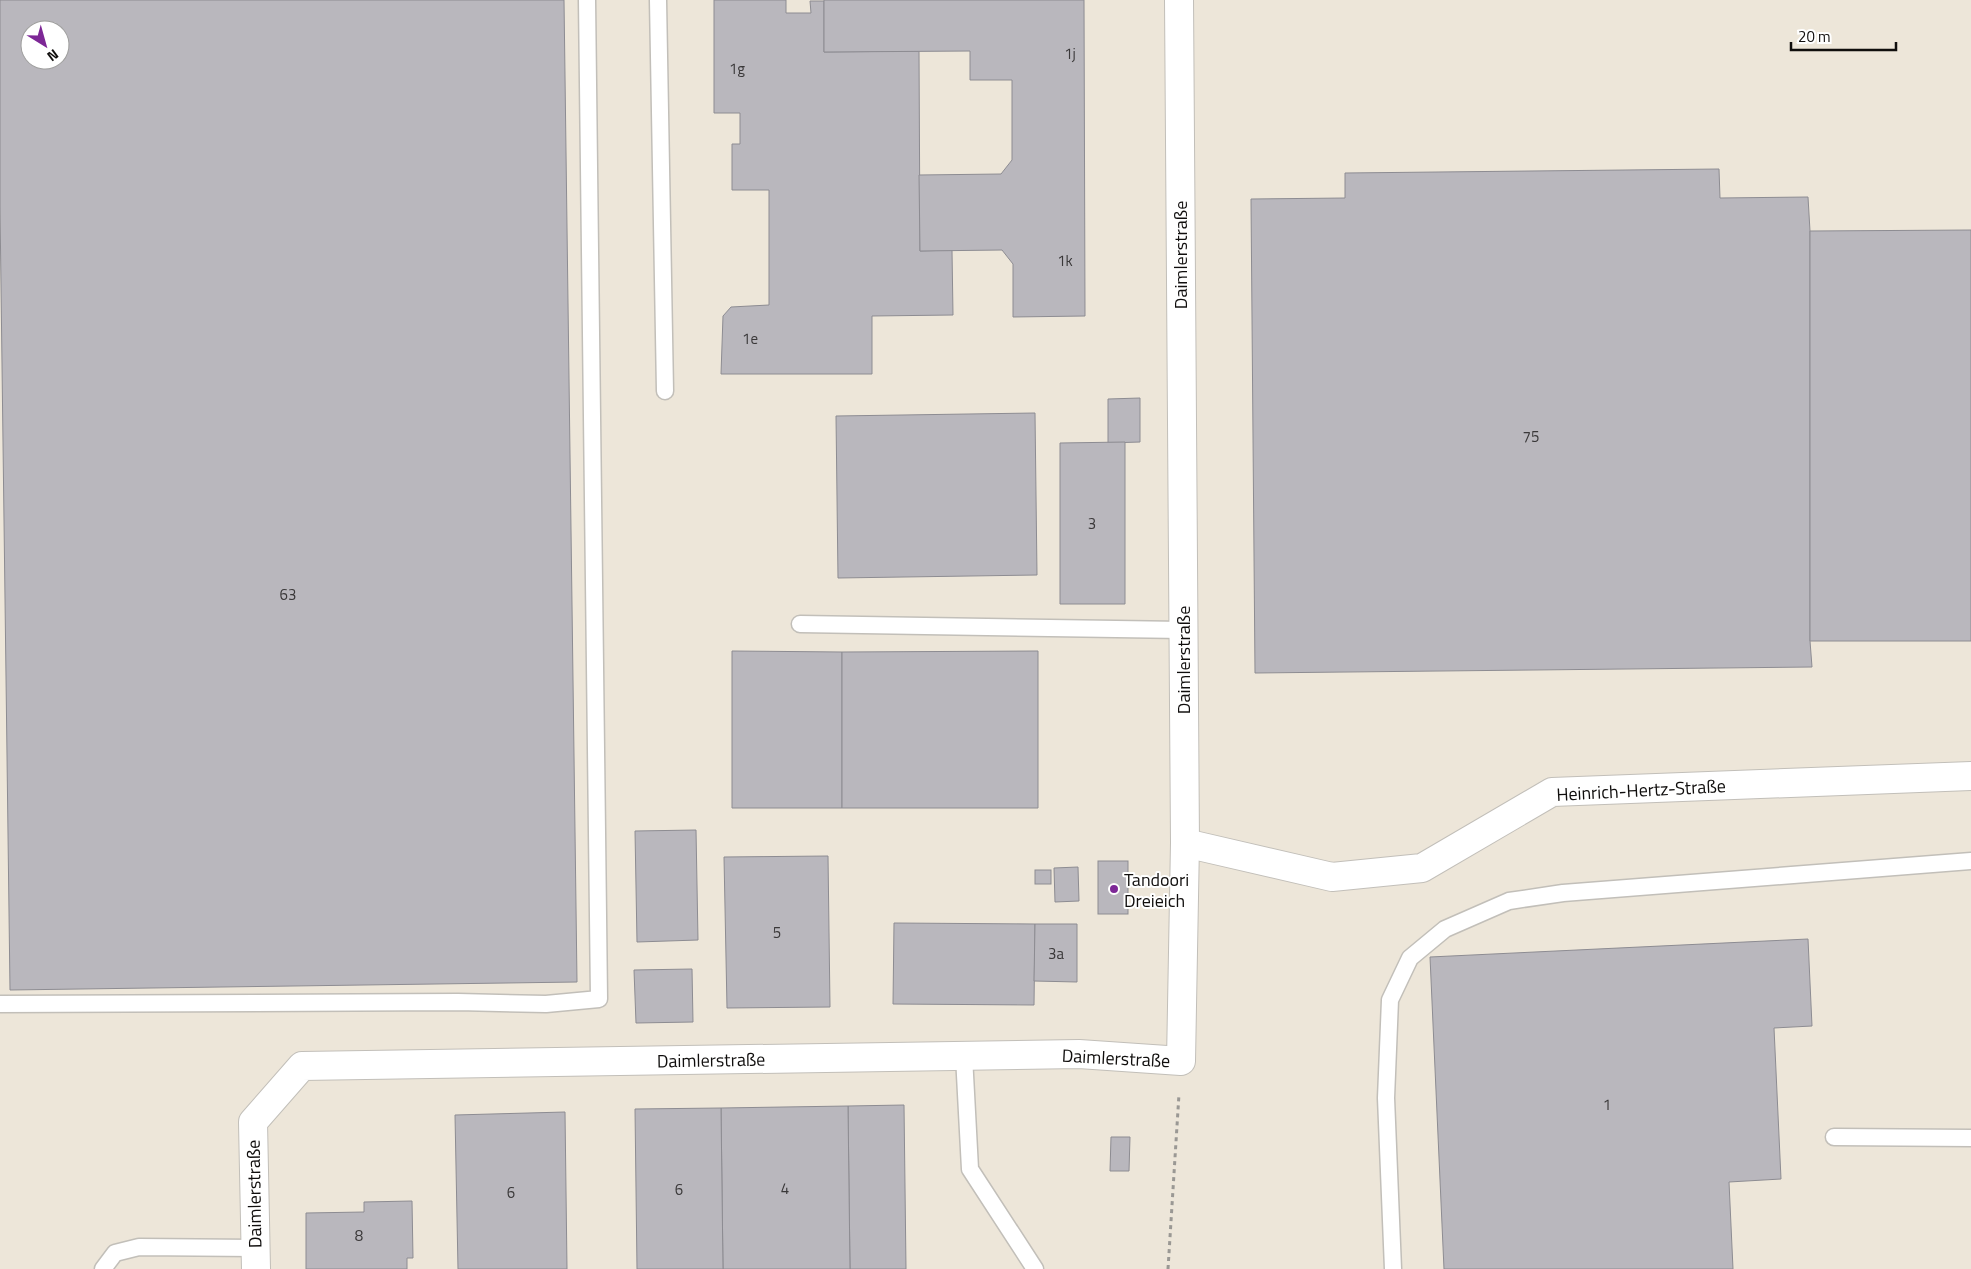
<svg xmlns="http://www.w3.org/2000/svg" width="1971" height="1269" font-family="'Titillium Web',sans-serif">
  <rect width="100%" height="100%" fill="#f4f1eb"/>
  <!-- built -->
  <path fill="#ede6d9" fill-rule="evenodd" d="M 0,0 L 1971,0 L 1971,1269 L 0,1269 ZM 30,30 L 60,30 L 60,60 L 30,60 Z"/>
  <!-- building -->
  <g fill="#b9b7bd" stroke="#8d8c92" fill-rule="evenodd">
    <path d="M 0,0 L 564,0 L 577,982 L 10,990 L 0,207 ZM 30,30 L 60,30 L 60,60 L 30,60 Z"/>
    <path d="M 714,0 L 786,0 L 786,13 L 811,13 L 810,1 L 824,1 L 824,52 L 919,51 L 920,251 L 952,250 L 953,315 L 872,316 L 872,374 L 721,374 L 723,316 L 731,307 L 769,305 L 769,190 L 732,190 L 732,144 L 740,144 L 740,113 L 714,113 Z"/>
    <path d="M 824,0 L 1084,0 L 1085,316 L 1013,317 L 1013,264 L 1002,250 L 920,251 L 919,175 L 1001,174 L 1012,160 L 1012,80 L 970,80 L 970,51 L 824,52 Z"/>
    <path d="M 1719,169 L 1720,198 L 1808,197 L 1810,231 L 1810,641 L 1812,667 L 1255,673 L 1251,199 L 1345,198 L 1345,173 Z"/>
    <path d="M 1971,230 L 1971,641 L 1810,641 L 1810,231 Z"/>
    <path d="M 1140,398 L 1140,442 L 1108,443 L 1108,399 Z"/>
    <path d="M 1035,413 L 1037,575 L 838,578 L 836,416 Z"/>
    <path d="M 1125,442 L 1125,604 L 1060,604 L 1060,443 Z"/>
    <path d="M 732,651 L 842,652 L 842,808 L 732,808 Z"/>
    <path d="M 1038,651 L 1038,808 L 842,808 L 842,652 Z"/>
    <path d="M 696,830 L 698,940 L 637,942 L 635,831 Z"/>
    <path d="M 828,856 L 830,1007 L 727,1008 L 724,857 Z"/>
    <rect x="1098" y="861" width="30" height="53"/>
    <path d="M 1078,867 L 1079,901 L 1055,902 L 1054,868 Z"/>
    <rect x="1035" y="870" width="16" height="14"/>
    <path d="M 894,923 L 1035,924 L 1034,1005 L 893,1004 Z"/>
    <path d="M 1035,924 L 1077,924 L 1077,982 L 1034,981 Z"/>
    <path d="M 1808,939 L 1812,1026 L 1774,1028 L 1781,1179 L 1729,1182 L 1733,1269 L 1444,1269 L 1430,957 Z"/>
    <path d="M 692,969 L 693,1022 L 636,1023 L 634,970 Z"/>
    <path d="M 904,1105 L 906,1269 L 850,1269 L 848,1106 Z"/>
    <path d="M 848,1106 L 850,1269 L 723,1269 L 721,1108 Z"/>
    <path d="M 721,1108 L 723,1269 L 637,1269 L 635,1109 Z"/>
    <path d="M 565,1112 L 567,1269 L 458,1269 L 455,1115 Z"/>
    <path d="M 1111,1137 L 1130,1137 L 1129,1171 L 1110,1171 Z"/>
    <path d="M 412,1201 L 413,1258 L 407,1258 L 407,1269 L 306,1269 L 306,1213 L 364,1212 L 364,1202 Z"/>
  </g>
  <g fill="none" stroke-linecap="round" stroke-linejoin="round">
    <!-- service casing -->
    <g stroke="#c2bfb9" stroke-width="19">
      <g id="service">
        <path d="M 658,0 L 665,391"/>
        <path d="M 800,624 L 1183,630"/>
        <path d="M 0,1004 L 458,1002 L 546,1004 L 599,999 L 587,0"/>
        <path d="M 964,1056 L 970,1169 L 1035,1269"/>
        <path d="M 1834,1137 L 1971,1138"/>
        <path d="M 103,1269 L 115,1253 L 139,1247 L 255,1248"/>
        <path d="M 1393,1269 L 1386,1098 L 1390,1000 L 1410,958 L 1445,929 L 1509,901 L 1563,893 L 1971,861"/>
      </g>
    </g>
    <!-- minor casing -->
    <g stroke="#c2bfb9" stroke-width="30">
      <g id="minor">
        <path d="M 1185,843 L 1332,877 L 1422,868 L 1552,792 L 1971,776"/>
        <path d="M 256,1269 L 253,1122 L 302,1066 L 1079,1054 L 1181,1061 L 1185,843 L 1179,0"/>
      </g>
    </g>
    <!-- path -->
    <path stroke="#9a9894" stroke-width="3" stroke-dasharray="4 4" stroke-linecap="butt" d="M 1168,1269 L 1179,1094"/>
    <!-- service -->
    <use href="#service" stroke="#fff" stroke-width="16"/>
    <!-- minor -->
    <use href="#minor" stroke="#fff" stroke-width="28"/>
  </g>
  <!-- markers -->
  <circle fill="#7d2796" stroke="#fff" stroke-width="2" cx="1114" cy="889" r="5"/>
  <g text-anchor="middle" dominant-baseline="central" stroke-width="4" stroke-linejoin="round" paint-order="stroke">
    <!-- number labels -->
    <g font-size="15" fill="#3a3839">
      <text x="1070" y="53">1j</text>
      <text x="737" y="68">1g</text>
      <text x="1065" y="260">1k</text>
      <text x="750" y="338">1e</text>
      <text x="1531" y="436">75</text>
      <text x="1092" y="523">3</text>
      <text x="288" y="594">63</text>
      <text x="777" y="932">5</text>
      <text x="1056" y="953">3a</text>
      <text x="1607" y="1104">1</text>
      <text x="785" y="1188">4</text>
      <text x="679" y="1189">6</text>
      <text x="511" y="1192">6</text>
      <text x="359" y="1235">8</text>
    </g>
    <!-- street labels -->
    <g font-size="18" fill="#100e0d" stroke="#fff">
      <text transform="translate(1180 255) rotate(-90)">Daimlerstraße</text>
      <text transform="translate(1183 660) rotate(-90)">Daimlerstraße</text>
      <text transform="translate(1641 790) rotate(-3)">Heinrich-Hertz-Straße</text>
      <text transform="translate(1116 1058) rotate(3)">Daimlerstraße</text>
      <text transform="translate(711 1060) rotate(-1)">Daimlerstraße</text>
      <text transform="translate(254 1194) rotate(-91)">Daimlerstraße</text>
    </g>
    <!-- poi labels -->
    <g font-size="18" fill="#100e0d" stroke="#fff" text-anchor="start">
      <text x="1124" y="879">Tandoori<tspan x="1124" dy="21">Dreieich</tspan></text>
    </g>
  </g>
  <!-- north arrow -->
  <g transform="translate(45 45) rotate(143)"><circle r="24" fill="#ffffff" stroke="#9f9f9e"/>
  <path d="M0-4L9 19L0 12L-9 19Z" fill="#7d2796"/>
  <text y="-8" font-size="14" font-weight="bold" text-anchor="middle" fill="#100e0d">N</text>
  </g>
  <!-- scale -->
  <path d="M1791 42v8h105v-8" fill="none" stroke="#100e0d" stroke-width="2.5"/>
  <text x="1798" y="42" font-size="15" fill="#100e0d" stroke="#ffffff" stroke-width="4" paint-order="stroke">20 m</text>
</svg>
